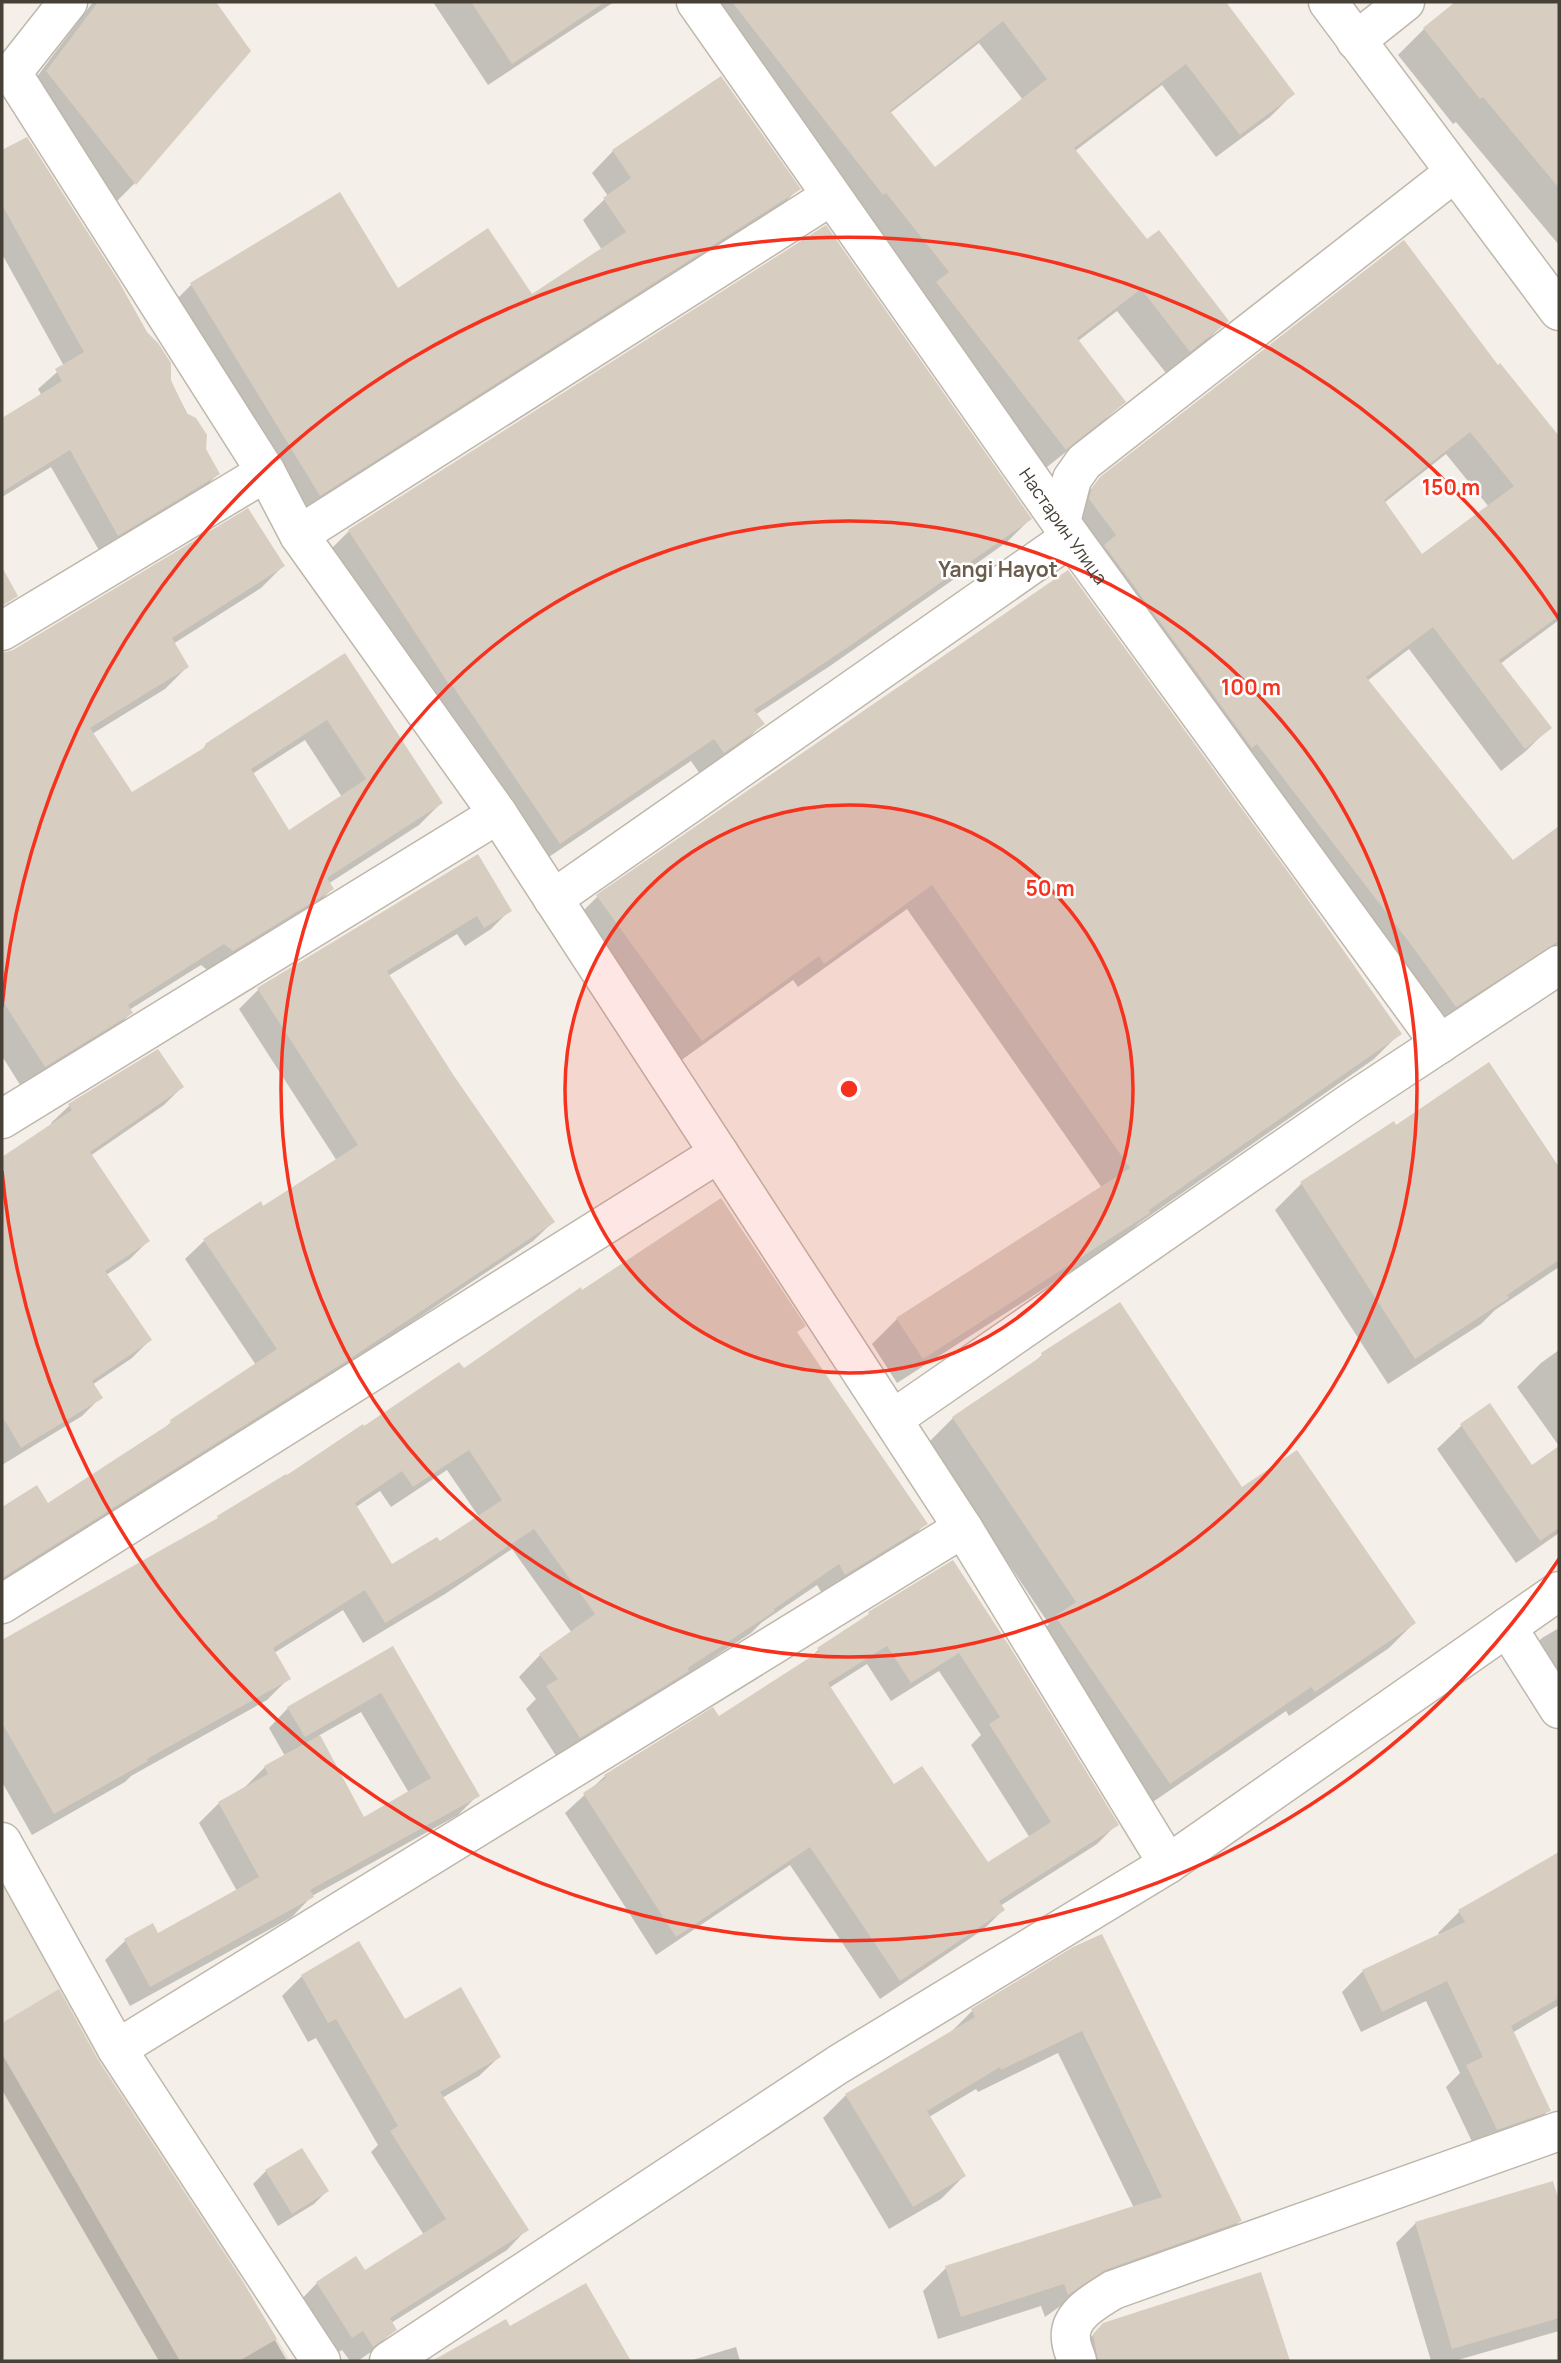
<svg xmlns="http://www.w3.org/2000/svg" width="1561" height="2363" font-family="Manrope,sans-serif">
  <rect width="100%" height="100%" fill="#f4efe8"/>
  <!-- residential -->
  <path fill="#e8e1d6" d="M 2,1868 L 185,2182 L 290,2361 L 2,2361 Z"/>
  <!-- shadow -->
  <g fill="#0003" fill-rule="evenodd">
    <path d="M 93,2 L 214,2 L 249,51 L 135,183 L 109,209 L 21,98 Z"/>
    <path d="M 433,2 L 614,2 L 488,85 Z"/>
    <path d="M 693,2 L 1224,2 L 1293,94 L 1270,117 L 1216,157 L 1162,85 L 1075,151 L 1146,242 L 1227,320 L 1204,344 L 1166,373 L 1117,311 L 1078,341 L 1124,401 L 1101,424 L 1042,471 L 914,306 L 926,295 ZM 979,43 L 1023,100 L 935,170 L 890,113 Z"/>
    <path d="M 1458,2 L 1559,2 L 1559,245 L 1456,122 L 1453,124 L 1398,55 L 1424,29 Z"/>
    <path d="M 26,139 L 170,380 L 218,474 L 200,492 L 100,552 L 51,467 L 2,497 L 2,420 L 42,396 L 38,389 L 64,366 L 2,254 L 2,152 Z"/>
    <path d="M 613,151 L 798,189 L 777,210 L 298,516 L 170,306 L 191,285 L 339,194 L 397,290 L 532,296 L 602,250 L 583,220 L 608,196 L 592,173 Z"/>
    <path d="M 1500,365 L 1559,438 L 1559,620 L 1500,664 L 1549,728 L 1526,751 L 1501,771 L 1409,649 L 1367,681 L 1513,862 L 1559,829 L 1559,943 L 1432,1029 L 1081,569 L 1077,503 L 1101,479 ZM 1446,454 L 1489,507 L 1421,556 L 1384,503 Z"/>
    <path d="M 1030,519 L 1007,542 L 830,666 L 755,715 L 762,724 L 740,747 L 700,774 L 691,761 L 537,865 L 326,554 L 349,531 Z"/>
    <path d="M 283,566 L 261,588 L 173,644 L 187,667 L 165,689 L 92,734 L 132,795 L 200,752 L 206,745 L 345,655 L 441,803 L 419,825 L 328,884 L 332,889 L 310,911 L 210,972 L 201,965 L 129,1010 L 131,1013 L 109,1035 L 22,1088 L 2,1056 L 2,654 ZM 305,740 L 342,797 L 289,832 L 252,774 Z"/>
    <path d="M 1067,572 L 1399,1034 L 1374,1059 L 1138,1224 L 1123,1238 L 897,1383 L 872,1344 L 897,1319 L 1102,1188 L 907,909 L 798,987 L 793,980 L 676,1064 L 572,922 L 597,897 Z"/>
    <path d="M 477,857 L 510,910 L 491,929 L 465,946 L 457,934 L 388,976 L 453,1076 L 553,1222 L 533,1241 L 324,1381 L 2,1584 L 2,1509 L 36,1488 L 47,1505 L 161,1432 L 171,1422 L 256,1365 L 185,1259 L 205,1240 L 263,1208 L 337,1161 L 239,1009 L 258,990 Z"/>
    <path d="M 1489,1065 L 1559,1170 L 1559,1267 L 1495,1310 L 1481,1324 L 1388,1384 L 1275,1210 L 1301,1184 L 1393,1124 L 1395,1127 Z"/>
    <path d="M 182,1087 L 164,1105 L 90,1156 L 148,1241 L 130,1259 L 106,1275 L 150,1340 L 132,1358 L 92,1385 L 100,1398 L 82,1416 L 2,1465 L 2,1159 L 52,1125 L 51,1123 L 70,1105 Z"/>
    <path d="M 582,1292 L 803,1326 L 796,1333 L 926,1523 L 905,1545 L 823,1595 L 817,1585 L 761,1623 L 751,1633 L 676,1682 L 666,1692 L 558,1759 L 526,1709 L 536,1699 L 519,1677 L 540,1655 L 572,1633 L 512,1549 L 445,1594 L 363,1643 L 343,1610 L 274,1653 L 288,1679 L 267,1700 L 131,1776 L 125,1782 L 32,1835 L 2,1782 L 2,1642 L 213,1523 L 364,1429 L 463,1371 ZM 447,1470 L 479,1517 L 439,1544 L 392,1566 L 356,1507 L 380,1491 L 391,1507 Z"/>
    <path d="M 1559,1350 L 1559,1446 L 1517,1387 L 1541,1363 Z"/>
    <path d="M 1042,1355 L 1241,1490 L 1414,1623 L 1389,1648 L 1289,1716 L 1286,1711 L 1144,1808 L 1031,1642 L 1049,1624 L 928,1443 L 953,1418 L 1030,1366 Z"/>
    <path d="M 1489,1406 L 1532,1467 L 1559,1448 L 1559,1533 L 1516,1563 L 1437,1449 L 1461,1426 Z"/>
    <path d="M 869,1614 L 1008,1648 L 1116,1825 L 1097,1844 L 1000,1906 L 1003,1910 L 984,1929 L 880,1999 L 790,1865 L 656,1955 L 565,1813 L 605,1776 L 713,1710 L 718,1719 L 805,1663 L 819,1649 L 861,1622 ZM 867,1664 L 891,1701 L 939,1671 L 981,1735 L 971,1745 L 1030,1838 L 988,1865 L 893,1786 L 829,1688 Z"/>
    <path d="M 1559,1628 L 1559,1719 L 1521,1659 L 1542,1638 Z"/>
    <path d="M 392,1648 L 478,1795 L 458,1815 L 312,1896 L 292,1917 L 130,2006 L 105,1960 L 125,1941 L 157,1935 L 237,1891 L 199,1823 L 219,1803 L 245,1787 L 265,1767 L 285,1756 L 269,1728 L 288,1708 ZM 361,1712 L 409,1793 L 364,1819 L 318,1736 Z"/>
    <path d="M 1559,1854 L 1559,2005 L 1512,2033 L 1549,2110 L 1528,2131 L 1476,2150 L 1446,2087 L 1460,2073 L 1426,2001 L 1361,2032 L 1342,1992 L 1363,1971 L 1440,1935 L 1438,1933 L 1459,1912 Z"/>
    <path d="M 359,1943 L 404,2021 L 499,2057 L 479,2076 L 442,2098 L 526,2230 L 507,2250 L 391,2323 L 395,2329 L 375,2349 L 358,2361 L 350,2361 L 342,2350 L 332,2356 L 298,2303 L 317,2283 L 365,2272 L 424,2235 L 371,2152 L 378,2145 L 316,2038 L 308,2042 L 282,1996 L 302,1976 Z"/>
    <path d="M 1074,1949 L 1240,2221 L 1217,2244 L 1080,2292 L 1045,2317 L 1041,2306 L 938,2339 L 923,2291 L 946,2268 L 1134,2208 L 1058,2053 L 978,2092 L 976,2089 L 929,2117 L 964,2176 L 941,2199 L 889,2229 L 823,2118 L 846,2095 L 949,2034 L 972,2011 Z"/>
    <path d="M 58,1991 L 97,2061 L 242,2283 L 287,2361 L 159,2361 L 2,2090 L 2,2025 Z"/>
    <path d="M 266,2171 L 327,2191 L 314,2204 L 278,2226 L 253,2184 Z"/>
    <path d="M 1552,2183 L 1559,2208 L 1559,2331 L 1454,2361 L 1431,2361 L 1396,2243 L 1416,2223 Z"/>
    <path d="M 1260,2274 L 1288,2361 L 1069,2361 L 1070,2358 L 1104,2324 Z"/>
    <path d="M 585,2285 L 629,2361 L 434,2361 L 505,2321 L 509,2329 Z"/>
    <path d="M 736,2347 L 740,2361 L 689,2361 Z"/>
  </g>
  <!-- building -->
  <g fill="#d8cdc1" fill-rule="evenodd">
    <path d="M 98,2 L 216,2 L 251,51 L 136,185 L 46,71 Z"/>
    <path d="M 471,2 L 605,2 L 512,64 Z"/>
    <path d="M 732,2 L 1226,2 L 1295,94 L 1240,135 L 1186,64 L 1074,148 L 1147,239 L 1159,230 L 1229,321 L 1190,352 L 1141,289 L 1077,338 L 1126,402 L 1066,450 L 936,282 L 949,272 L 886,193 L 883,195 ZM 1003,21 L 1047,79 L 935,167 L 890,111 Z"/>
    <path d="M 1455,2 L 1559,2 L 1559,188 L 1483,97 L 1480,99 L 1423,28 Z"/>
    <path d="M 721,76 L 801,189 L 320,496 L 190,283 L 340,192 L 398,288 L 488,228 L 532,294 L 626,232 L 603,198 L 631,178 L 612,150 Z"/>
    <path d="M 27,137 L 118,280 L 147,332 L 158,343 L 171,363 L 171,380 L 186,413 L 196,418 L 207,435 L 206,449 L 220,474 L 118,536 L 70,450 L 2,492 L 2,418 L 62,381 L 55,369 L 84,352 L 2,205 L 2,150 Z"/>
    <path d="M 826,225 L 1032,519 L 854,643 L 754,710 L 765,724 L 724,753 L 714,739 L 560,844 L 452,685 L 450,686 L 348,530 Z"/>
    <path d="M 1404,240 L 1498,365 L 1500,363 L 1559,436 L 1559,616 L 1499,660 L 1552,728 L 1525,749 L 1433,627 L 1366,677 L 1513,860 L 1559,826 L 1559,941 L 1456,1007 L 1412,946 L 1257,744 L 1252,748 L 1104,545 L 1116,535 L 1089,499 L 1092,488 L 1100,477 ZM 1470,432 L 1514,486 L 1422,554 L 1384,500 Z"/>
    <path d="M 248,508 L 285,566 L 172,638 L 189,667 L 90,728 L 132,792 L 207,746 L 205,744 L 345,653 L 443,803 L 327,878 L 334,889 L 233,951 L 224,944 L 128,1005 L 133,1013 L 45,1067 L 2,1000 L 2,653 L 13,650 ZM 327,720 L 366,779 L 289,830 L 251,769 Z"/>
    <path d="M 2,567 L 18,596 L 2,606 Z"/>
    <path d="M 1068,570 L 1299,887 L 1402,1034 L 1149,1210 L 1150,1213 L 923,1359 L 896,1318 L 1130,1168 L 932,885 L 824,964 L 819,956 L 702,1041 L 596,895 Z"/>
    <path d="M 478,854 L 512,911 L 484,928 L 477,916 L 387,971 L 454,1076 L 555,1222 L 345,1362 L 2,1578 L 2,1507 L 37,1485 L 48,1503 L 171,1423 L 170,1420 L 277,1349 L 203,1239 L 261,1201 L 263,1206 L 358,1145 L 257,988 Z"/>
    <path d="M 158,1049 L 184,1087 L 90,1152 L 150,1241 L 105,1271 L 152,1340 L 92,1381 L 103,1398 L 21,1448 L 2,1416 L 2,1157 L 72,1110 L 68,1104 Z"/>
    <path d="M 1489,1062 L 1559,1167 L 1559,1260 L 1507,1295 L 1509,1298 L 1415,1359 L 1300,1182 L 1394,1121 L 1396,1125 Z"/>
    <path d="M 721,1198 L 806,1326 L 797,1332 L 928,1524 L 845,1575 L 839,1564 L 774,1609 L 775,1611 L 688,1668 L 689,1671 L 580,1738 L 546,1686 L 558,1679 L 539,1654 L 595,1614 L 534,1529 L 468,1573 L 385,1623 L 365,1590 L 273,1648 L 291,1679 L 147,1759 L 148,1761 L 54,1814 L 2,1723 L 2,1640 L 218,1518 L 217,1516 L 286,1474 L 287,1475 L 363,1424 L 364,1426 L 459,1362 L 464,1368 L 581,1287 L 582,1290 ZM 469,1450 L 502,1500 L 440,1541 L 437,1537 L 392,1564 L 355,1503 L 402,1471 L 413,1487 Z"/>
    <path d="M 1120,1302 L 1242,1487 L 1297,1450 L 1416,1623 L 1315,1692 L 1311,1687 L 1170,1784 L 1055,1616 L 1076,1602 L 952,1417 L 1042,1356 L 1041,1353 Z"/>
    <path d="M 1490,1403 L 1532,1465 L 1559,1446 L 1559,1528 L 1540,1541 L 1460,1424 Z"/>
    <path d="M 953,1560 L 1010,1647 L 1119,1825 L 999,1901 L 1005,1910 L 900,1981 L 810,1847 L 676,1937 L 583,1793 L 606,1778 L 604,1775 L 713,1707 L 719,1716 L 820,1651 L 817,1648 L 869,1614 L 868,1612 ZM 887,1646 L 911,1683 L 959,1653 L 1000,1717 L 989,1724 L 1051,1822 L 988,1862 L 922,1766 L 894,1784 L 828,1683 Z"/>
    <path d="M 393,1646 L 480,1796 L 310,1890 L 314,1897 L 150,1987 L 124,1939 L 153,1923 L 158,1933 L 259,1877 L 218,1802 L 268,1774 L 264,1766 L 320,1735 L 364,1817 L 431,1778 L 381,1693 L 305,1737 L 287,1707 Z"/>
    <path d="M 1559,1852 L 1559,1998 L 1511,2026 L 1551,2111 L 1497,2130 L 1466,2065 L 1483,2057 L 1447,1981 L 1382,2012 L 1362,1970 L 1465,1922 L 1458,1910 Z"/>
    <path d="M 1102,1934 L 1242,2221 L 1105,2270 L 1068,2295 L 1064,2284 L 961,2317 L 945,2266 L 1162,2197 L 1082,2031 L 1001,2070 L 1000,2067 L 927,2111 L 966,2176 L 913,2207 L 845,2094 L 975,2017 L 971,2009 L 1073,1947 Z"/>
    <path d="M 359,1941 L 405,2019 L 461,1987 L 501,2057 L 440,2092 L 529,2230 L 390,2318 L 397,2330 L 373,2347 L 363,2331 L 352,2338 L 316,2282 L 356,2256 L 365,2270 L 446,2219 L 390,2131 L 398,2126 L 336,2019 L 328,2023 L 301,1975 Z"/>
    <path d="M 59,1989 L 98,2060 L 243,2282 L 277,2339 L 239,2361 L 180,2361 L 2,2054 L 2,2023 Z"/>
    <path d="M 302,2148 L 329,2191 L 292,2214 L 265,2170 Z"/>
    <path d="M 1553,2181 L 1559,2201 L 1559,2318 L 1452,2349 L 1415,2222 Z"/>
    <path d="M 1261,2272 L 1290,2361 L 1098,2361 L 1093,2334 L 1103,2323 Z"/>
    <path d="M 586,2283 L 631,2361 L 432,2361 L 506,2319 L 510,2326 Z"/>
  </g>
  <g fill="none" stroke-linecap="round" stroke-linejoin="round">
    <!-- minor casing -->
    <g stroke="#bfb7ab" stroke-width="41">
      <g id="minor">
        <path d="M 68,2 L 12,73 L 266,472 L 299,535 L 498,814 L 963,1528 L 1168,1864"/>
        <path id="s1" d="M 696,2 L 1071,537 L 1440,1044"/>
        <path d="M 1328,2 L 1559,311"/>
        <path d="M 1356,41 L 1405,2"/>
        <path d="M 1061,522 L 1072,479 L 1084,462 L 1455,172"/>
        <path d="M 299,535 L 831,196"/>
        <path d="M 2,631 L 266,472"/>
        <path d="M 553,899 L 1071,537"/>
        <path d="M 2,1119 L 498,814"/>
        <path d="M 893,1419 L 1350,1103 L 1559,965"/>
        <path d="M 2,1604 L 719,1153"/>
        <path d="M 1507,1627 L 1559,1709"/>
        <path d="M 2,1842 L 117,2049 L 321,2361"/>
        <path d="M 117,2049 L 963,1528"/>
        <path d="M 389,2361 L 839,2064 L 1168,1864 L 1559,1591"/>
        <path d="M 1077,2361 C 1075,2354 1071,2346 1071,2339 C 1068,2315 1096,2301 1113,2290 L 1559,2131"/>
      </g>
    </g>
    <!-- minor -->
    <use href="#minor" stroke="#fff" stroke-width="38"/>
  </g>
  <!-- distance rings -->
  <circle cx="849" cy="1089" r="284" fill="#f6311d" fill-opacity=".12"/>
  <g fill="none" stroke="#f6311d" stroke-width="3.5">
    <circle cx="849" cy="1089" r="284"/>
    <circle cx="849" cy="1089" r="568"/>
    <path d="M1559 1559A851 851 0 0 1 2 1171M2 1007A851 851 0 0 1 1559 619"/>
  </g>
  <g text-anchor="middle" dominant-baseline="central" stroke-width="5" stroke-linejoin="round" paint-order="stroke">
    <!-- street labels -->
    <g font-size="18" fill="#474037" stroke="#fff">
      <text stroke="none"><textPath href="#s1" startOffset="640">Настарин Улица</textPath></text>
    </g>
    <!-- quarter labels -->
    <g font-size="21" font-weight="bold" fill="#6a5d4e" stroke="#fff">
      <text x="998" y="569">Yangi Hayot</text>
    </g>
  </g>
  <circle cx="849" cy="1089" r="10" fill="#f6311d" stroke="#fff" stroke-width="3.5"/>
  <g font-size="21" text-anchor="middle" font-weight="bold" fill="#f6311d" stroke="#fff" stroke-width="5" stroke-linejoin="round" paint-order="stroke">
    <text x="1451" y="495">150 m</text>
    <text x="1251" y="695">100 m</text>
    <text x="1050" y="896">50 m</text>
  </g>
  <!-- border -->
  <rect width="1561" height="2363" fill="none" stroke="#474037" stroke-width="7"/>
</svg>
